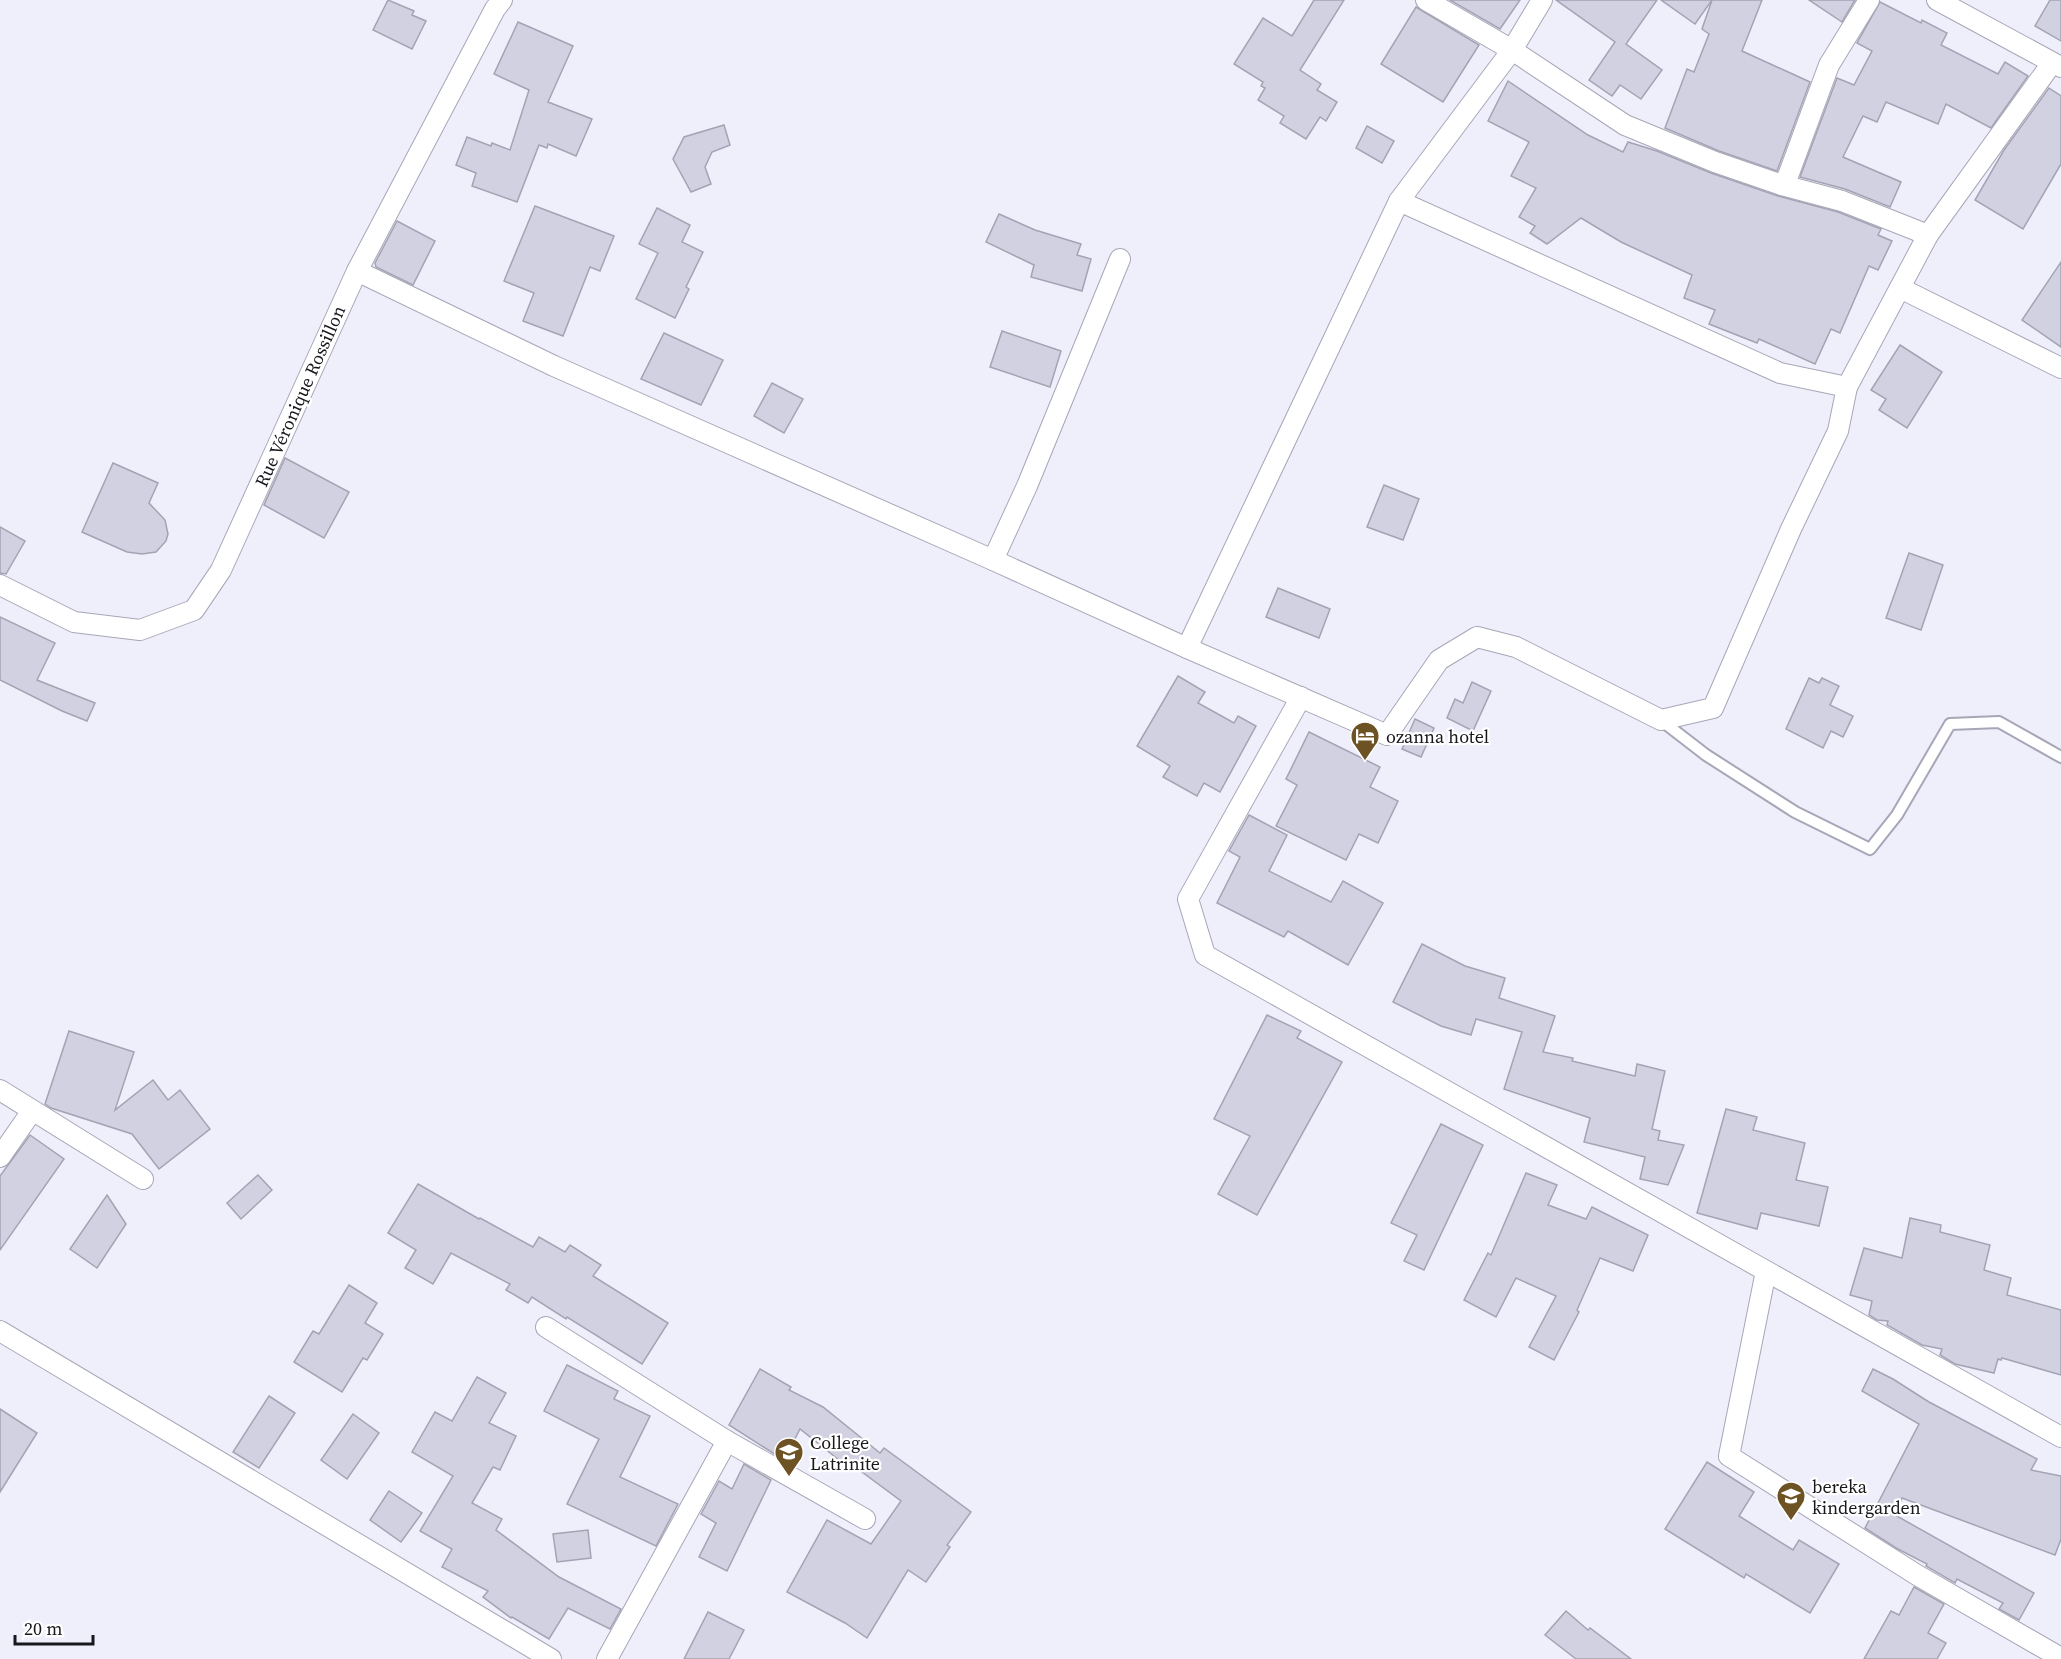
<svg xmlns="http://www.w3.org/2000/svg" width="2061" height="1659" font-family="'Source Serif 4',serif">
  <rect width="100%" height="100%" fill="#efeffc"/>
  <!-- building -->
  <g fill="#d2d1e2" stroke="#a4a3b4" stroke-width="1.5">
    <path d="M 388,0 L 414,11 L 412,15 L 426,21 L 412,49 L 373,30 Z"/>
    <path d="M 1314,0 L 1344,0 L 1300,70 L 1321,84 L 1317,90 L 1337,102 L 1326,121 L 1320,117 L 1306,139 L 1280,123 L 1284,116 L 1258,100 L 1265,88 L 1261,86 L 1263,82 L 1234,64 L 1263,18 L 1292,36 Z"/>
    <path d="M 1450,0 L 1520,0 L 1500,29 Z"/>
    <path d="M 1556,0 L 1657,0 L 1626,44 L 1662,70 L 1641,99 L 1620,85 L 1612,96 L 1589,80 L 1615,42 Z"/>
    <path d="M 1661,0 L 1712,0 L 1695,24 Z"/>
    <path d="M 1712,0 L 1762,0 L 1742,51 L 1810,82 L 1777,171 L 1719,151 L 1665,128 L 1687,69 L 1694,72 L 1709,34 L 1702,29 Z"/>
    <path d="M 1809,0 L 1855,0 L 1842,22 Z"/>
    <path d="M 2050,0 L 2061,0 L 2061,41 L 2035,26 Z"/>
    <path d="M 1880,2 L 1921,23 L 1922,20 L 1947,33 L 1941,45 L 1998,74 L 2005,62 L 2028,76 L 1991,128 L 1946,104 L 1938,124 L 1886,102 L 1877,122 L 1863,116 L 1843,157 L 1901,182 L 1890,207 L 1845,189 L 1800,177 L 1837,78 L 1854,85 L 1872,51 L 1857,43 Z"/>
    <path d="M 1416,7 L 1479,45 L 1443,102 L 1381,64 Z"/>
    <path d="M 518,22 L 573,46 L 548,102 L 592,119 L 576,156 L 548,144 L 547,148 L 539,145 L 517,202 L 472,186 L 476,173 L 456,165 L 467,137 L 491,146 L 492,143 L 510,150 L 529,90 L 494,74 Z"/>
    <path d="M 1508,81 L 1588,135 L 1623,152 L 1628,142 L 1657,151 L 1711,173 L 1778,196 L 1838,212 L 1881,229 L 1878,235 L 1892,241 L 1878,270 L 1869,266 L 1840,333 L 1831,329 L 1815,364 L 1759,339 L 1757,343 L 1709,324 L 1715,310 L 1684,298 L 1692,275 L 1621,242 L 1581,218 L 1547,244 L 1530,233 L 1535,226 L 1519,217 L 1536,188 L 1511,176 L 1529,142 L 1488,121 Z"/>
    <path d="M 2049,88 L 2061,96 L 2061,164 L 2023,229 L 1975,200 L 2004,150 Z"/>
    <path d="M 724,125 L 730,145 L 712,152 L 705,167 L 711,184 L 691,192 L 673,159 L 684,137 Z"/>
    <path d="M 1367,126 L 1394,141 L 1382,163 L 1356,148 Z"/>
    <path d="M 535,206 L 614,236 L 600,271 L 590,267 L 563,336 L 523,321 L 534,293 L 504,281 Z"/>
    <path d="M 657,208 L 690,225 L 682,242 L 703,252 L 686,287 L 689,289 L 675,318 L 636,299 L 658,253 L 639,244 Z"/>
    <path d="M 999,214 L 1035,230 L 1081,244 L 1077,255 L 1091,259 L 1082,291 L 1031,277 L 1034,265 L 986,242 Z"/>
    <path d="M 397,221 L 435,241 L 413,285 L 376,267 L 375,263 Z"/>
    <path d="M 2061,262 L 2061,347 L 2022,320 Z"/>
    <path d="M 1002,331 L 1061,351 L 1050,387 L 990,367 Z"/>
    <path d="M 664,333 L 723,360 L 701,405 L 641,379 Z"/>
    <path d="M 1900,345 L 1942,372 L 1907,428 L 1879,410 L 1886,399 L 1871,390 Z"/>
    <path d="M 772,383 L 803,399 L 784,433 L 754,416 Z"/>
    <path d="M 285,458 L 349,492 L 324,538 L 264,505 Z"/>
    <path d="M 113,463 L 158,483 L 149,503 L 165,520 L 168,534 L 166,541 L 156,552 L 142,554 L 127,552 L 82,532 Z"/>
    <path d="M 1384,485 L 1419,499 L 1403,540 L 1367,527 Z"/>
    <path d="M 0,527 L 25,541 L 6,574 L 0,573 Z"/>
    <path d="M 1909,553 L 1943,565 L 1921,630 L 1886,618 Z"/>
    <path d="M 1278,588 L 1330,609 L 1319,638 L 1266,617 Z"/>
    <path d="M 0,617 L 55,643 L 37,680 L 95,703 L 87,721 L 62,711 L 0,680 Z"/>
    <path d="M 1178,676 L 1205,692 L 1198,703 L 1234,723 L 1238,716 L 1256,726 L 1220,792 L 1204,783 L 1197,796 L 1163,777 L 1170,766 L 1137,746 Z"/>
    <path d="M 1809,678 L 1819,683 L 1822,678 L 1839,686 L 1830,705 L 1853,716 L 1843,737 L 1831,731 L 1823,748 L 1786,729 Z"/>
    <path d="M 1472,682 L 1491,691 L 1473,731 L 1447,718 L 1455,699 L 1463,703 Z"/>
    <path d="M 1415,719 L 1434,728 L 1421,757 L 1402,749 Z"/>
    <path d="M 1309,732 L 1380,767 L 1370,787 L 1398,801 L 1378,843 L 1359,834 L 1346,860 L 1276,826 L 1297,785 L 1286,779 Z"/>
    <path d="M 1249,815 L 1287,835 L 1269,871 L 1331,902 L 1343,881 L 1383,903 L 1348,965 L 1288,931 L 1284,937 L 1217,903 L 1240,857 L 1229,851 Z"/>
    <path d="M 1422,944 L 1465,966 L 1505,978 L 1499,998 L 1555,1016 L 1543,1052 L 1573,1058 L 1572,1061 L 1635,1076 L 1637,1064 L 1665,1071 L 1652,1129 L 1660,1131 L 1658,1140 L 1684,1145 L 1668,1185 L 1640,1179 L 1645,1157 L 1584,1142 L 1590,1118 L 1504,1089 L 1522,1032 L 1476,1019 L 1471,1035 L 1441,1026 L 1393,1002 Z"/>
    <path d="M 1267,1015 L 1301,1031 L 1297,1038 L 1342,1062 L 1257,1215 L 1218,1194 L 1250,1136 L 1214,1119 Z"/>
    <path d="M 69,1031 L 134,1052 L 115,1110 L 153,1080 L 168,1100 L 180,1090 L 210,1129 L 159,1169 L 132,1134 L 51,1108 L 45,1104 Z"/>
    <path d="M 1726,1109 L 1757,1117 L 1753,1130 L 1805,1143 L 1796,1180 L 1828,1187 L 1819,1226 L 1761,1213 L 1757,1229 L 1697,1213 Z"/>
    <path d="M 1441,1124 L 1483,1145 L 1424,1270 L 1404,1261 L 1417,1235 L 1391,1223 Z"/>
    <path d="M 30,1135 L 64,1159 L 0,1250 L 0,1176 Z"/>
    <path d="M 1526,1173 L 1557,1185 L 1548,1205 L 1586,1219 L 1592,1207 L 1648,1235 L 1633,1271 L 1600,1258 L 1577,1310 L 1579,1312 L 1554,1360 L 1529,1347 L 1556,1296 L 1516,1278 L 1496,1317 L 1464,1300 L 1488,1253 L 1491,1255 Z"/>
    <path d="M 258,1175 L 272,1190 L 241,1219 L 227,1203 Z"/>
    <path d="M 418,1184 L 479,1219 L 480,1218 L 533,1247 L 539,1237 L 565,1252 L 570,1245 L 601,1265 L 593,1276 L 668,1323 L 642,1364 L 567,1317 L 566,1319 L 532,1297 L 528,1303 L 506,1290 L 510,1284 L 451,1253 L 433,1284 L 405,1268 L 416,1250 L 388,1233 Z"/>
    <path d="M 107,1195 L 126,1224 L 97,1268 L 70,1249 Z"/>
    <path d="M 1910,1218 L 1941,1225 L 1940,1232 L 1990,1245 L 1984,1270 L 2011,1278 L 2007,1295 L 2061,1310 L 2061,1375 L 2002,1358 L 2001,1360 L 1998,1359 L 1994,1373 L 1955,1364 L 1940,1355 L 1942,1349 L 1922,1345 L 1887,1325 L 1888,1321 L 1877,1320 L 1869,1315 L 1872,1301 L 1850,1295 L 1864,1248 L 1902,1258 Z"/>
    <path d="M 349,1285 L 377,1303 L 365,1323 L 383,1334 L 367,1360 L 363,1358 L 342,1392 L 294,1362 L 313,1331 L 319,1334 Z"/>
    <path d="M 567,1365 L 618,1391 L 614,1399 L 650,1416 L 620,1477 L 678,1504 L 656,1546 L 567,1504 L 599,1439 L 544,1411 Z"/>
    <path d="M 760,1369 L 791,1387 L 789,1390 L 823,1407 L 880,1453 L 884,1448 L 971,1512 L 947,1545 L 950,1547 L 926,1582 L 908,1570 L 867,1638 L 845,1623 L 787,1592 L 827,1520 L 871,1544 L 901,1501 L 847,1461 L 844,1464 L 800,1429 L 784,1460 L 729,1425 Z"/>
    <path d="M 1873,1369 L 1893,1379 L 1929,1402 L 2037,1459 L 2031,1470 L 2061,1476 L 2061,1539 L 2055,1555 L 1902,1498 L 1895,1515 L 2034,1593 L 2019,1620 L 1999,1609 L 2003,1603 L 1957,1579 L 1955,1583 L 1926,1566 L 1927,1564 L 1896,1548 L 1865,1528 L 1919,1424 L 1862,1391 Z"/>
    <path d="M 477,1377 L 506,1393 L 489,1423 L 516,1436 L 500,1470 L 493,1467 L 472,1503 L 502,1519 L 496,1530 L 559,1577 L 621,1609 L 610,1629 L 568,1608 L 549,1639 L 512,1617 L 511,1618 L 483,1597 L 488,1591 L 442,1567 L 452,1549 L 420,1531 L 453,1476 L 412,1452 L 435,1412 L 452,1421 Z"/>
    <path d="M 269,1396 L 295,1413 L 259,1468 L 233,1452 Z"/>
    <path d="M 0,1409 L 37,1433 L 0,1492 Z"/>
    <path d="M 353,1414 L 379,1433 L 347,1479 L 321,1460 Z"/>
    <path d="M 1707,1462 L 1754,1492 L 1739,1516 L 1793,1550 L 1799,1540 L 1839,1564 L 1810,1613 L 1746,1574 L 1744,1578 L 1665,1529 Z"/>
    <path d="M 744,1464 L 771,1480 L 727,1571 L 699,1557 L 716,1523 L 701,1514 L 719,1481 L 732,1489 Z"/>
    <path d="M 389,1491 L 422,1513 L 401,1542 L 370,1520 Z"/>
    <path d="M 588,1530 L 591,1558 L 557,1562 L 553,1534 Z"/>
    <path d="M 1914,1587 L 1944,1604 L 1928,1633 L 1946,1643 L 1937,1659 L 1864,1659 L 1891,1611 L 1899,1615 Z"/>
    <path d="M 1566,1611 L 1588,1630 L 1590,1628 L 1631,1659 L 1576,1659 L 1545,1635 Z"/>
    <path d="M 708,1612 L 744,1630 L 729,1659 L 684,1659 Z"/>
  </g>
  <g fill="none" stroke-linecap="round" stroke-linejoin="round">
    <!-- service casing -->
    <g stroke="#a7a6b7" stroke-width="14">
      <path id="service" d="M 1662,721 L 1706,755 L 1795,812 L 1870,849 L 1897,815 L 1950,724 L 1999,722 L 2061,757"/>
    </g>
    <!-- minor casing -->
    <g stroke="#a7a6b7" stroke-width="22">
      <g id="minor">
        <path d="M 1426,0 L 1512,50 L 1625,125 L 1715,162 L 1782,185 L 1842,201 L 1928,235"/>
        <path d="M 1937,0 L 2061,67"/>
        <path d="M 1782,185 L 1788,176 L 1829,65 L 1869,0"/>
        <path d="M 1399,201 L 1780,373 L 1847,387 L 1928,235 L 2052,63"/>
        <path d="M 357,271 L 554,366 L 993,560 L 1187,648 L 1387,735 L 1439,660 L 1477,637 L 1516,647 L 1661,720 L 1713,708 L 1791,529 L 1838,431 L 1847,387"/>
        <path d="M 1900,288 L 2061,368"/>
        <path d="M 993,560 L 1027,486 L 1120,259"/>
        <path d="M 0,585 L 74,622 L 140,630 L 194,610 L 221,570 L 357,271 L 495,9 L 502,0"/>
        <path d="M 1187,648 L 1399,201 L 1512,50 L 1542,0"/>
        <path d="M 1301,697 L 1188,899 L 1205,955 L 2061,1437"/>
        <path d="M 0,1090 L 143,1179"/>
        <path d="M 0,1157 L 32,1111"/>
        <path d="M 1766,1271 L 1729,1456 L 1917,1575 L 2061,1658"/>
        <path d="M 546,1327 L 727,1441 L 865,1519"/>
        <path d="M 0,1331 L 551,1659"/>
        <path d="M 607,1659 L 727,1441"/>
      </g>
    </g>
    <!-- service -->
    <use href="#service" stroke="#fff" stroke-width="10"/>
    <!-- minor -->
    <use href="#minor" stroke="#fff" stroke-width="20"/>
  </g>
  <!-- icons -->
  <defs>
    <g id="hotel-pin" transform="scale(1.5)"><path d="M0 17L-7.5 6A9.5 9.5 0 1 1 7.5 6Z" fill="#6d5224" stroke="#fff"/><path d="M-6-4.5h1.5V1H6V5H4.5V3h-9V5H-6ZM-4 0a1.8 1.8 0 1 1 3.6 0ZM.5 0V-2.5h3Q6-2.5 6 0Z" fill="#fff"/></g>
    <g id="school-pin" transform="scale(1.5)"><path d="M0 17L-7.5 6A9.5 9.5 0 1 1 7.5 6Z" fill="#6d5224" stroke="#fff"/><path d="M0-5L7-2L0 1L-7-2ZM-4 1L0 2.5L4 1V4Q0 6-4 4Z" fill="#fff"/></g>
  </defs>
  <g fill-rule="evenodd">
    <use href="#hotel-pin" x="1365" y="736"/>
    <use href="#school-pin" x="789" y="1452"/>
    <use href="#school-pin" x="1791" y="1496"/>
  </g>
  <g text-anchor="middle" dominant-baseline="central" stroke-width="4.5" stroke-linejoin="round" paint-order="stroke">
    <!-- street labels -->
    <g font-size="18" fill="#17171c" stroke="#fff">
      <text transform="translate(300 396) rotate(-66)">Rue Véronique Rossillon</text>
    </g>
    <!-- poi labels -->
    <g font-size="18" fill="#17171c" stroke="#fff" text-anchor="start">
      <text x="1386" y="736">ozanna hotel</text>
      <text x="810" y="1442">College<tspan x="810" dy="21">Latrinite</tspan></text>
      <text x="1812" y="1486">bereka<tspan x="1812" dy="21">kindergarden</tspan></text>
    </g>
  </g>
  <!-- scale -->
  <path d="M15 1635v9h78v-9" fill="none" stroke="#17171c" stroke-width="3"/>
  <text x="24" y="1635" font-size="18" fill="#17171c" stroke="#ffffff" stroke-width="4.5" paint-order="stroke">20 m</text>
</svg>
